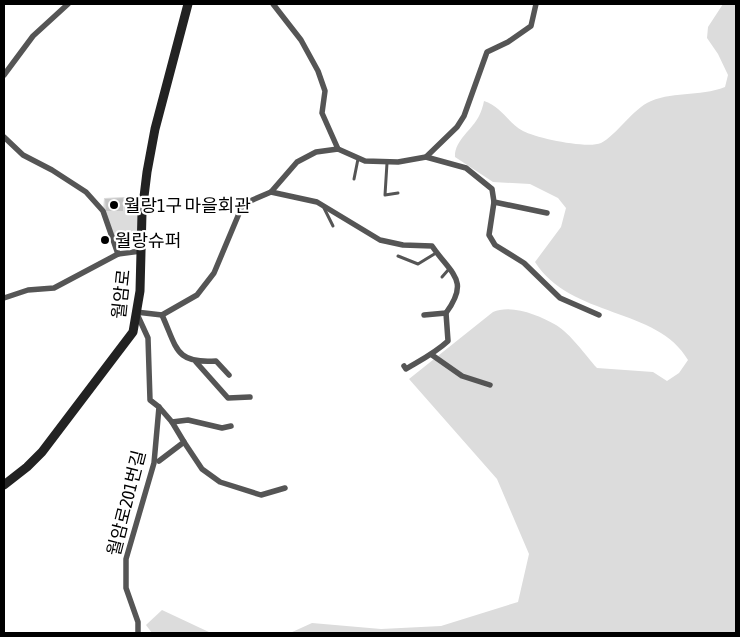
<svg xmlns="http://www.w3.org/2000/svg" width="740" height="637" font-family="'Asap Condensed','Noto Sans KR',sans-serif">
  <rect width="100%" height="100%" fill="#fff"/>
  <!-- green -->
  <g fill="#dcdcdc">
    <path d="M 723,4 L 736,4 L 736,633 L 290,633 L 312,623 L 381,629 L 441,626 L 518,602 L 529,554 L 497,479 L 409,379 L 493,312 C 511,304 539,315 556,325 C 570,333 586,356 597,368 L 653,372 L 667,381 L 679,373 L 688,360 C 658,307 570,318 535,262 L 561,227 L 566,208 L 558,198 L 530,184 L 493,182 L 455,157 C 454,141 472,130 479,116 C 481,112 483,106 484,101 C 501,106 508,123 523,131 C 536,138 587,149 601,143 C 615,136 631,112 647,103 C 669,91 700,97 725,87 L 728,75 L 718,54 L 707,38 L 708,27 Z"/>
    <path d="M 123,197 L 143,200 L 141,235 L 113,239 L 103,211 L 104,198 Z"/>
    <path d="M 162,610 L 211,633 L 152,633 L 146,625 Z"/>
  </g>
  <!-- building -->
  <path fill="#c4c4c4" d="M 123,198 L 123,211 L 106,211 L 105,199 Z"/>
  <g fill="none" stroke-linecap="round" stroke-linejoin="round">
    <!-- lane -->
    <g stroke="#555" stroke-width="3">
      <path d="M 387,163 L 385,195 L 398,193"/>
      <path d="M 354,179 L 358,159"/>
      <path d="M 324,208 L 333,226"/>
      <path d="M 398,256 L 418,264 L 436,253"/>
      <path d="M 442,277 L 449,269"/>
    </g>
    <!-- street -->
    <g stroke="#555" stroke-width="5.5">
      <path d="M 273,4 L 301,40 L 318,71 L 325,91 L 322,113 L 338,149"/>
      <path d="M 4,75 L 33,36 L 68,4"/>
      <path d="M 4,137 L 23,155 L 52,170 L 86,192 L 103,211 L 118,254 L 141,251"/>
      <path d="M 426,157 L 466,168 L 492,189 L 494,202 L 547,213"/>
      <path d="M 271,192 L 317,202 L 380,240 L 403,245 L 432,246 C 452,275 470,280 446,313 L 424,315"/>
      <path d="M 494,202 L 489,235 L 495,245 L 524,263 L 560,298 L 599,315"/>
      <path d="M 4,298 L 28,290 L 54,288 L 118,254"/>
      <path d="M 136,312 L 162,315 L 197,295 L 214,273 L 243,204 L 271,192 L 297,162 L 316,152 L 338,149 L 365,161 L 398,162 L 426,157 L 457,127 L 464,116 L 487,52 L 508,42 L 531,26 L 536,4"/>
      <path d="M 137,314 L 148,338 L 150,400 L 159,407 L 154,463 L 126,559 L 126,588 L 138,622 L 138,633"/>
      <path d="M 162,315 C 177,348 175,364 216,361 L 229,375"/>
      <path d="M 432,355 L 462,376 L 490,385"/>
      <path d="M 196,362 L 228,398 L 250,397"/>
      <path d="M 404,366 L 406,369 C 421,360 435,353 448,341 L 446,313"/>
      <path d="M 159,407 L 172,422 L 188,420 L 222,428 L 231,426"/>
      <path d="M 184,442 L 202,469 L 220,482 L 261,495 L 285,488"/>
      <path d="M 159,461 L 184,442 L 172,422"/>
    </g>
    <!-- secondary -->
    <path stroke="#222" stroke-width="9" d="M 4,485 L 27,467 L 42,452 L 133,332 L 140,291 L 142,213 L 147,172 L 155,129 L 188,4"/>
  </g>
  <!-- markers -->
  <g fill="#000" stroke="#fff" stroke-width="2">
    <circle cx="114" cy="205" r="5"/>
    <circle cx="105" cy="240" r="5"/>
  </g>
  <g text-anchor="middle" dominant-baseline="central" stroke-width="4.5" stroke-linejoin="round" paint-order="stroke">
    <!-- poi labels -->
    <g font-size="18" fill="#000" stroke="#fff" text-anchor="start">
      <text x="124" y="205">월랑1구 마을회관</text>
      <text x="115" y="240">월랑슈퍼</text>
    </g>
    <!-- street labels -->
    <g font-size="18" fill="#000" stroke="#fff">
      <text transform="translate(121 294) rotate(-84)">월암로</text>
      <text transform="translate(126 503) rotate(-76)">월암로201번길</text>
    </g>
  </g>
  <!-- border -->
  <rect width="740" height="637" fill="none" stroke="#000000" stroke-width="10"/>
</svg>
